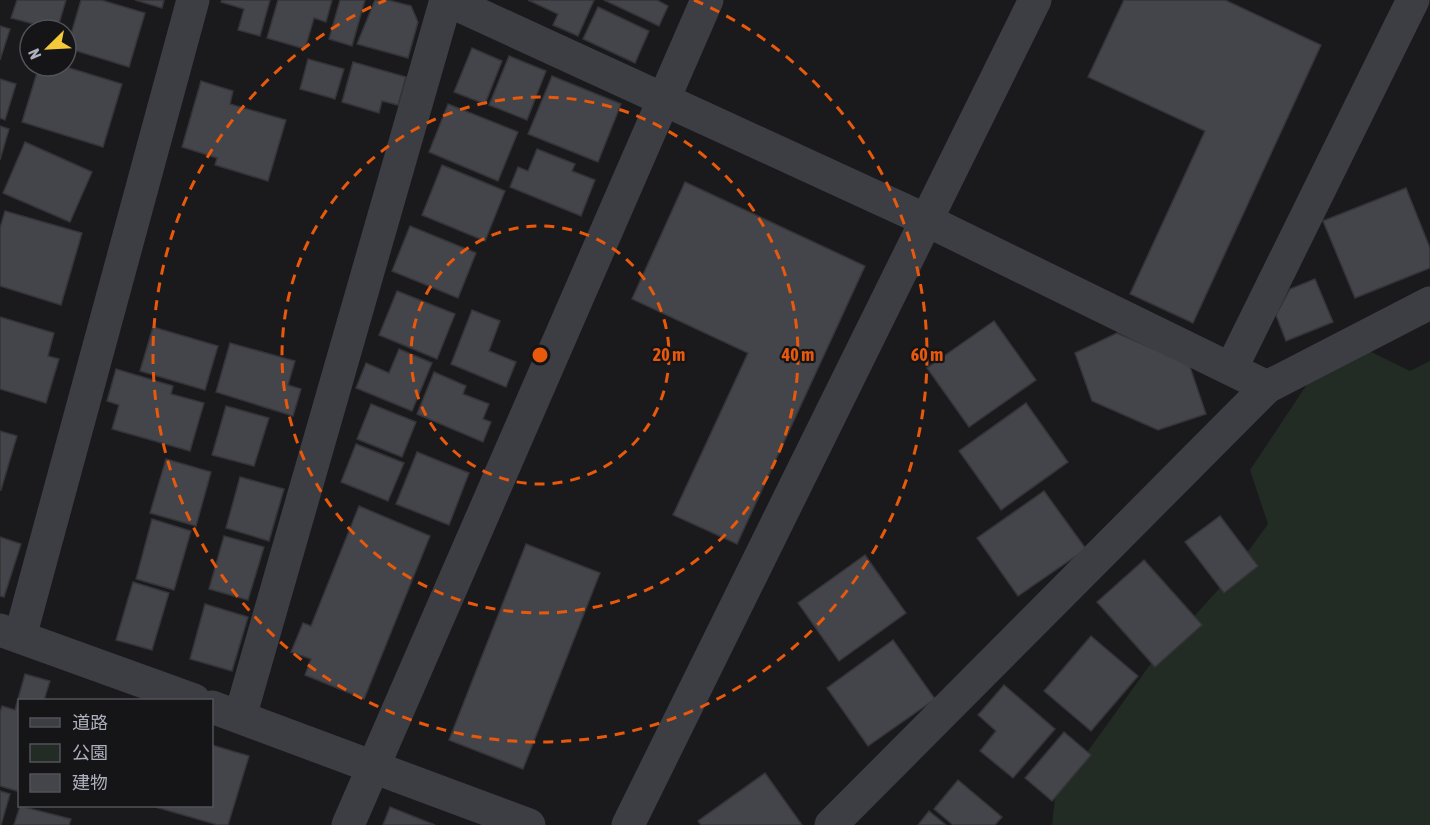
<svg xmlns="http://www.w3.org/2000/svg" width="1430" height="825" font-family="'Asap Condensed','Noto Sans JP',sans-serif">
  <rect width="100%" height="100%" fill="#1a1a1d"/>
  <!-- green -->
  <path fill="#222b24" d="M 1339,336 L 1410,371 L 1430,361 L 1430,825 L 1052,825 L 1055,797 L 1149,666 L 1227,580 L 1268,524 L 1250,470 Z"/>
  <!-- building -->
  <g fill="#44454a" stroke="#353439" stroke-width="1.5">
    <path d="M 17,0 L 66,0 L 57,30 L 11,18 Z"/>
    <path d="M 81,0 L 101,0 L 145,13 L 129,67 L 67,48 Z"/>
    <path d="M 135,0 L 164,0 L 162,8 Z"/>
    <path d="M 222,0 L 270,0 L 260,36 L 238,30 L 244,9 L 221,2 Z"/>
    <path d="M 278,0 L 332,0 L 326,22 L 314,18 L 305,49 L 267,38 Z"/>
    <path d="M 340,0 L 365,0 L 352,46 L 329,39 Z"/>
    <path d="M 375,0 L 388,0 L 411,6 L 418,22 L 408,58 L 357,44 Z"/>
    <path d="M 528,0 L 594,0 L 578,36 L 553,25 L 558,14 Z"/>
    <path d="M 604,0 L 657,0 L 668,6 L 659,26 Z"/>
    <path d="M 1124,0 L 1225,0 L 1321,45 L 1193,323 L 1130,294 L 1205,131 L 1088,77 Z"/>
    <path d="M 598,7 L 649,31 L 635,63 L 583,39 Z"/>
    <path d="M 0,26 L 10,29 L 0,60 Z"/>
    <path d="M 472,48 L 502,61 L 485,104 L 454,92 Z"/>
    <path d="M 509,56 L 546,71 L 527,120 L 489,105 Z"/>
    <path d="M 308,59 L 344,69 L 335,99 L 300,89 Z"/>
    <path d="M 353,62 L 406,77 L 398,105 L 382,101 L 379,113 L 342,102 Z"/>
    <path d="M 39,66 L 63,66 L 122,84 L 103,147 L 22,122 Z"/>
    <path d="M 552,76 L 621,104 L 598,162 L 528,134 Z"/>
    <path d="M 0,79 L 16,84 L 5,120 L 0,118 Z"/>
    <path d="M 201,81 L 233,91 L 230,104 L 286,120 L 268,181 L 215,165 L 217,158 L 182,147 Z"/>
    <path d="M 448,104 L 518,132 L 498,181 L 429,152 Z"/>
    <path d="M 0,126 L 9,129 L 0,160 Z"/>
    <path d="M 25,142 L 92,172 L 70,222 L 3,193 Z"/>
    <path d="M 537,149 L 575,164 L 572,171 L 595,180 L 581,216 L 510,187 L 518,167 L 528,171 Z"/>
    <path d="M 442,165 L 505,191 L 485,241 L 422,215 Z"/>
    <path d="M 685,182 L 865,266 L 737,544 L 673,515 L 748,353 L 632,299 Z"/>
    <path d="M 1406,188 L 1430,248 L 1430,268 L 1355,298 L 1323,221 Z"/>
    <path d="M 5,211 L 82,233 L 61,305 L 0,286 L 0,228 Z"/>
    <path d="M 410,226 L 476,253 L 458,298 L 392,271 Z"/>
    <path d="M 1315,279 L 1333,322 L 1286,341 L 1276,315 L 1290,289 Z"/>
    <path d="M 397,291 L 455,314 L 437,359 L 379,335 Z"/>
    <path d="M 472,310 L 500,321 L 489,351 L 516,362 L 506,387 L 451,364 Z"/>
    <path d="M 0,317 L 54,333 L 48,356 L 59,359 L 46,403 L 0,389 Z"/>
    <path d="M 994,321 L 1036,380 L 969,427 L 927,368 Z"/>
    <path d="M 153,327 L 218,346 L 205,390 L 140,371 Z"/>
    <path d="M 1117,333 L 1189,364 L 1206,414 L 1158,430 L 1092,401 L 1075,353 Z"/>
    <path d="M 230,343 L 295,361 L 288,385 L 301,389 L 293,416 L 216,392 Z"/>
    <path d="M 399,349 L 432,363 L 412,411 L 356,388 L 366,363 L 389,373 Z"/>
    <path d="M 116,369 L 173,386 L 171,394 L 204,403 L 190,451 L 112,429 L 119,405 L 107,401 Z"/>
    <path d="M 434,372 L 466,386 L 463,394 L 489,404 L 483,419 L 491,422 L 483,442 L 417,414 Z"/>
    <path d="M 1026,403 L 1068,462 L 1001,510 L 959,451 Z"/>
    <path d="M 371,404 L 416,422 L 402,457 L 357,439 Z"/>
    <path d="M 226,406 L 269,418 L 254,466 L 212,455 Z"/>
    <path d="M 0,431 L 17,436 L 1,490 L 0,490 Z"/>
    <path d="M 356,444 L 404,463 L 388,501 L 341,482 Z"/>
    <path d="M 417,452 L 469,473 L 449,525 L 396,504 Z"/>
    <path d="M 166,459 L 211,472 L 196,526 L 150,513 Z"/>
    <path d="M 240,477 L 284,489 L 269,541 L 226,528 Z"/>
    <path d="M 1044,491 L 1086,549 L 1018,596 L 977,538 Z"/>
    <path d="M 359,506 L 430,536 L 364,699 L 305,675 L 311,659 L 291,652 L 303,623 L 311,626 Z"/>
    <path d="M 1220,516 L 1258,566 L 1224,593 L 1185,542 Z"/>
    <path d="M 152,519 L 191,531 L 174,590 L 136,579 Z"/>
    <path d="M 224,536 L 264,547 L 248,600 L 209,589 Z"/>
    <path d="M 0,537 L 21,544 L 4,597 L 0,596 Z"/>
    <path d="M 526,544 L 600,573 L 523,769 L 449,740 Z"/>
    <path d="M 865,555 L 906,613 L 839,661 L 798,603 Z"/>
    <path d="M 1144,560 L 1202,625 L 1155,667 L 1097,602 Z"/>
    <path d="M 133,582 L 169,593 L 152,650 L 116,640 Z"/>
    <path d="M 205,604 L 248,617 L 232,671 L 190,659 Z"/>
    <path d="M 1091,636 L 1138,676 L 1091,731 L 1044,691 Z"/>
    <path d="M 893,640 L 935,699 L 868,746 L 827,688 Z"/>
    <path d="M 25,674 L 50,681 L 44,700 L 20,700 L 20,783 L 17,791 L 0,786 L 0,712 L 2,706 L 15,710 Z"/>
    <path d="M 1004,685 L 1055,729 L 1013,778 L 980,751 L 996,731 L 978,715 Z"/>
    <path d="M 1064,732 L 1091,755 L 1052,801 L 1025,778 Z"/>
    <path d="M 212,745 L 249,756 L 228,825 L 218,825 L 152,806 L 212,806 Z"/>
    <path d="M 765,773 L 802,825 L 701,825 L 698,821 Z"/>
    <path d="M 958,780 L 1002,817 L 995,825 L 953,825 L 934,809 Z"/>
    <path d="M 0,791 L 10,794 L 1,825 L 0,825 Z"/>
    <path d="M 20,806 L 71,819 L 69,825 L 14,825 Z"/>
    <path d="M 390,807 L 435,825 L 383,825 Z"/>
    <path d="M 929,811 L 946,825 L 918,825 Z"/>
  </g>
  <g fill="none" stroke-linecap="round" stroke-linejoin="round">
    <!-- minor -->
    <g stroke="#3d3d44" stroke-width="33">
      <path d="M 447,0 L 926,220 L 1267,387"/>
      <path d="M 1231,369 L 1413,0"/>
      <path d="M 0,630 L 194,700"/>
      <path d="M 20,637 L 193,0"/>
      <path d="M 212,707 L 529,825"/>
      <path d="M 240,717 L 446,0"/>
      <path d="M 348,825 L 707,0"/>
      <path d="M 628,825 L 1035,0"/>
      <path d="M 831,825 L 1267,387 L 1430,303"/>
    </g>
  </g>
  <!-- distance rings -->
  <g fill="none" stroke="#e8590c" stroke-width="3" stroke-dasharray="10 8">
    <circle cx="540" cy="355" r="129"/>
    <circle cx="540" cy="355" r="258"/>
    <path d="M694 0A387 387 0 1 1 386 0"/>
  </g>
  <circle cx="540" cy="355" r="9" fill="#e8590c" stroke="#151518" stroke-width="3"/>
  <g font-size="18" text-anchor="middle" font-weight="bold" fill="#e8590c" stroke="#151518" stroke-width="4.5" stroke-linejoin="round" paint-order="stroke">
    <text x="669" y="361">20 m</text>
    <text x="798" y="361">40 m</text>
    <text x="927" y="361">60 m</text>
  </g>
  <!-- legend -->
  <rect x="18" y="699" width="195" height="108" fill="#151518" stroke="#52535a" stroke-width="1.5"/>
  <rect x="30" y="718" width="30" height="9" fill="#3d3d44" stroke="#52535a" stroke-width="1.5"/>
  <text x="72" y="729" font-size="18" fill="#adb0bc">道路</text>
  <rect x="30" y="744" width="30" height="18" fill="#222b24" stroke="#52535a" stroke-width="1.5"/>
  <text x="72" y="759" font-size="18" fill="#adb0bc">公園</text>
  <rect x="30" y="774" width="30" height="18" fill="#44454a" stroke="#52535a" stroke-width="1.5"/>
  <text x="72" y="789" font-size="18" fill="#adb0bc">建物</text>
  <!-- north arrow -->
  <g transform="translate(48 48) rotate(246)"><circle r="28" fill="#151518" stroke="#52535a" stroke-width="1.5"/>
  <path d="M0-4.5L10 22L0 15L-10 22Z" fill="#f4c93a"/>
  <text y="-9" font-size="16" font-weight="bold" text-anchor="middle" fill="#adb0bc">N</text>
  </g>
</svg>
